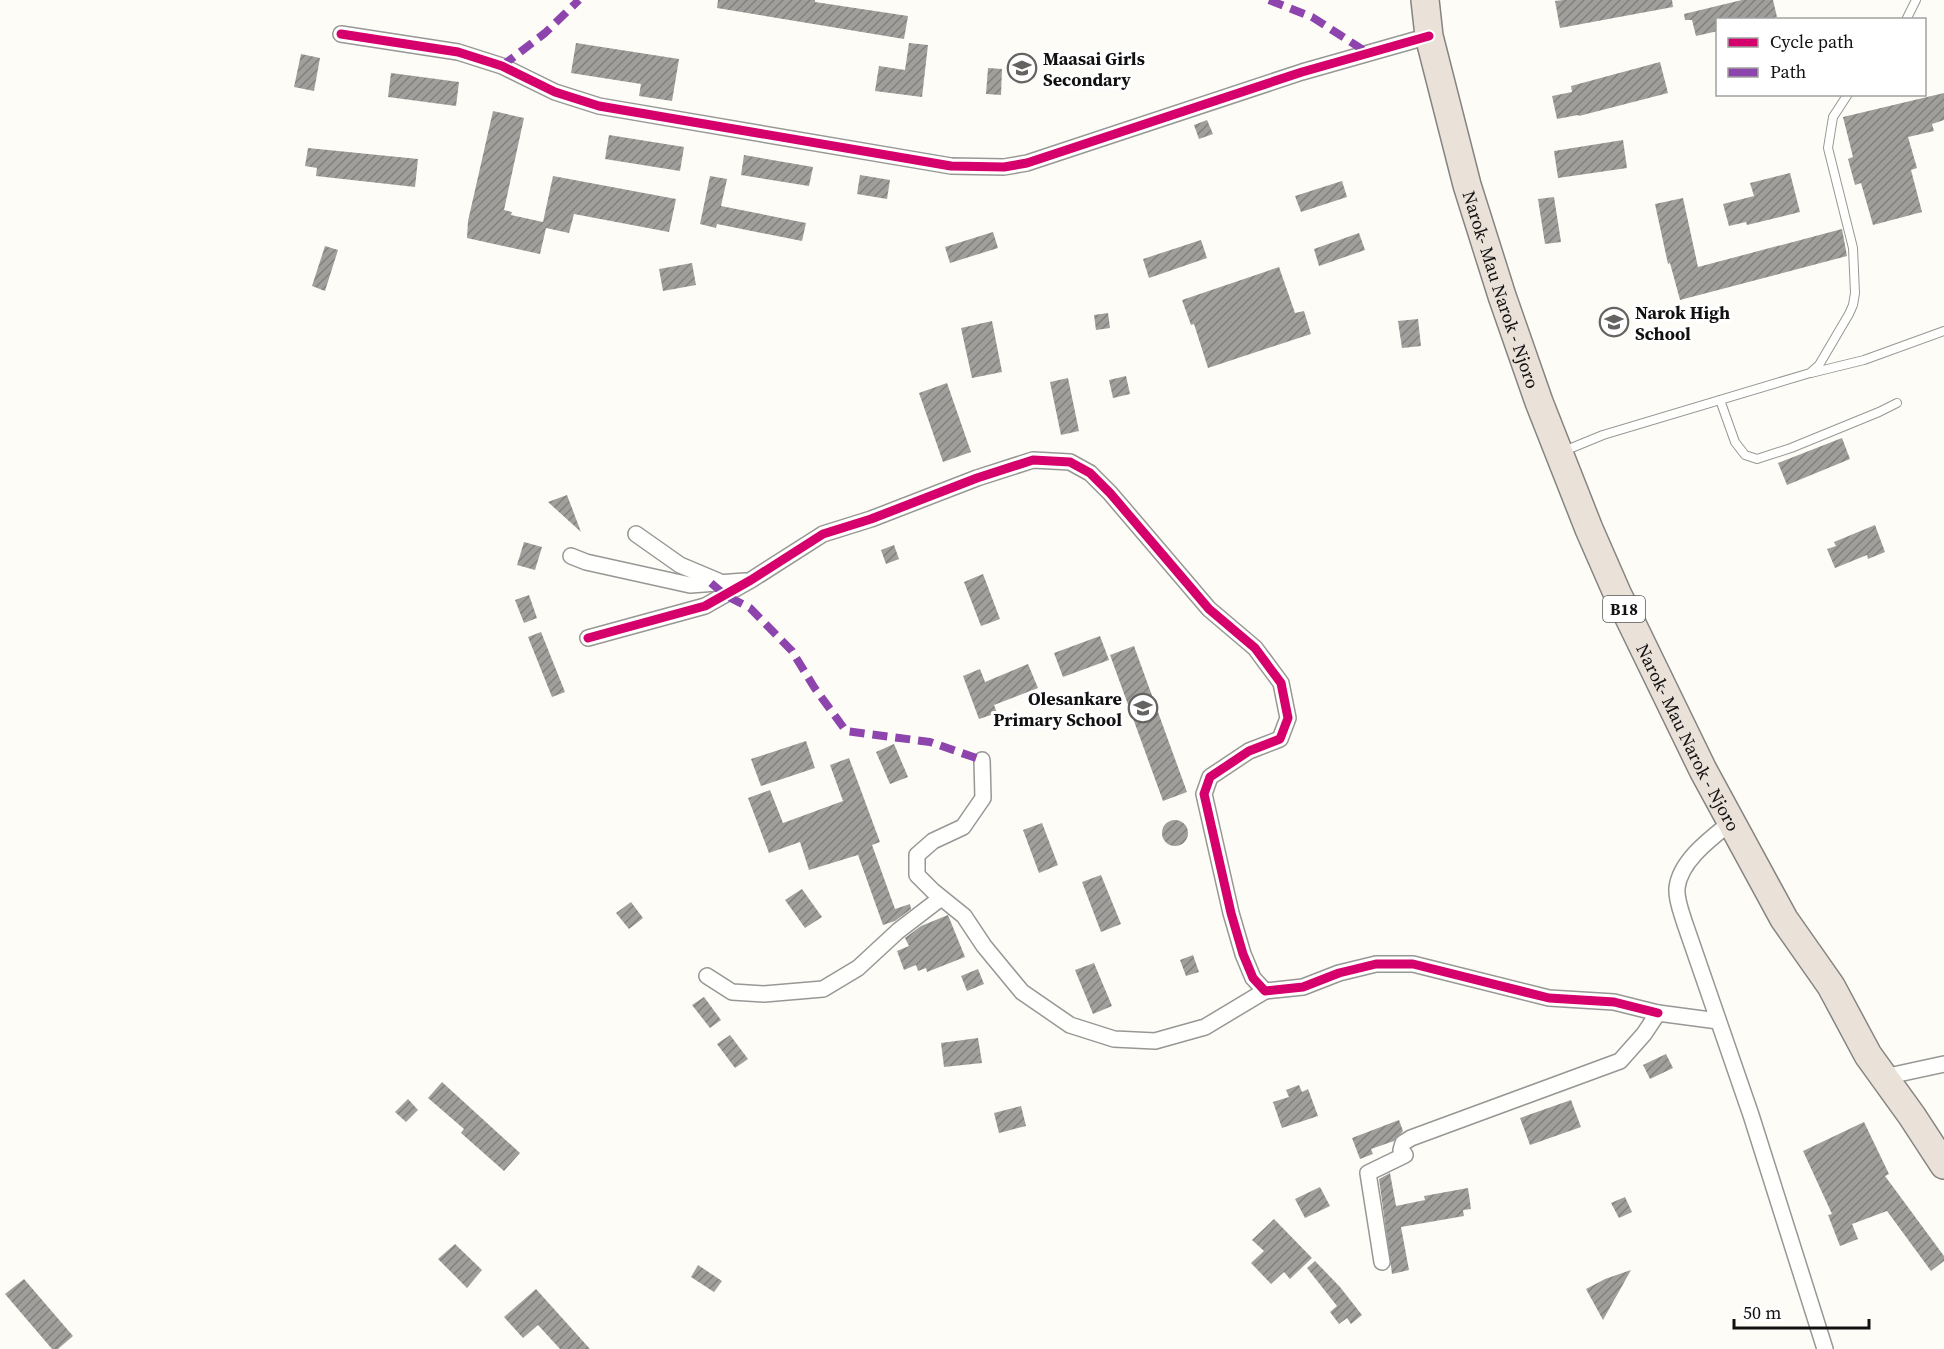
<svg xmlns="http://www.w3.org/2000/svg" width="1944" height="1349" font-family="'Source Serif 4',serif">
  <defs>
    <pattern id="building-hatch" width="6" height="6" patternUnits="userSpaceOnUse" patternTransform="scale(1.5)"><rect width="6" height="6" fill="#a19f9c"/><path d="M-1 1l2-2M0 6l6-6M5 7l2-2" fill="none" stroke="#82807e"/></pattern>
  </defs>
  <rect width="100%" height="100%" fill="#fdfcf7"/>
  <!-- building -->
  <g fill="url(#building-hatch)">
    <path d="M 718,0 L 815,0 L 815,2 L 908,16 L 904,39 L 717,8 Z"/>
    <path d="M 1563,0 L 1672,0 L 1673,7 L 1560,28 L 1555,1 Z"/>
    <path d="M 1742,0 L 1773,0 L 1777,17 L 1765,20 L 1718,20 L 1718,31 L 1696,36 L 1692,20 L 1685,20 L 1684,14 Z"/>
    <path d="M 576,43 L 679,59 L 672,101 L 639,96 L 641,84 L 571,73 Z"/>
    <path d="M 909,43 L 928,45 L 922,97 L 875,91 L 879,66 L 905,70 Z"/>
    <path d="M 301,54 L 320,58 L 314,91 L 294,87 Z"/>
    <path d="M 1660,62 L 1668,93 L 1579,116 L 1578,115 L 1557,119 L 1552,96 L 1572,92 L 1571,86 Z"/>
    <path d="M 988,68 L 1002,69 L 1001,95 L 986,94 Z"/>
    <path d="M 391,73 L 459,82 L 456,106 L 388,97 Z"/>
    <path d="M 1944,93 L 1944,120 L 1932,124 L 1934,131 L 1908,137 L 1917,168 L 1911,170 L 1922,212 L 1873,225 L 1861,183 L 1855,185 L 1848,159 L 1853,157 L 1843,117 Z"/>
    <path d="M 493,111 L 524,118 L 504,210 L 512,212 L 511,215 L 543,222 L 553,176 L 676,199 L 669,232 L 574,214 L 569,233 L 546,228 L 540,254 L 467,238 L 468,221 Z"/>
    <path d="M 1207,120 L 1213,134 L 1199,139 L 1194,125 Z"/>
    <path d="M 609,135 L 684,147 L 680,171 L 605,159 Z"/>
    <path d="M 1623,140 L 1627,168 L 1558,178 L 1554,151 Z"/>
    <path d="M 308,148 L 418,159 L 415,187 L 316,176 L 317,168 L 305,166 Z"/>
    <path d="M 744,155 L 813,167 L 809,186 L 741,175 Z"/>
    <path d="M 1790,173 L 1800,212 L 1747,225 L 1746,222 L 1729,226 L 1723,204 L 1754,196 L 1750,183 Z"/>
    <path d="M 860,175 L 890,180 L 887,199 L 857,194 Z"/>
    <path d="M 710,176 L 727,179 L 721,206 L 806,223 L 802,241 L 717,224 L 716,228 L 700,224 Z"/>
    <path d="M 1342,181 L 1347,197 L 1301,212 L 1295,196 Z"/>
    <path d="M 1554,197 L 1561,242 L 1545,244 L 1538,199 Z"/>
    <path d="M 1683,198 L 1698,267 L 1842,229 L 1847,256 L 1680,300 L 1670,263 L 1668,264 L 1655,204 Z"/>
    <path d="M 993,232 L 998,248 L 950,263 L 945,247 Z"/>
    <path d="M 1359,233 L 1365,250 L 1319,266 L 1314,249 Z"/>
    <path d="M 1201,240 L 1207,258 L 1149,278 L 1143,259 Z"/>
    <path d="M 325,246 L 338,250 L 325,291 L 312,286 Z"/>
    <path d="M 692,263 L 696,285 L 663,291 L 659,269 Z"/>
    <path d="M 1279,267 L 1295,313 L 1304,311 L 1311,334 L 1208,368 L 1194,324 L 1191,325 L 1182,300 Z"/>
    <path d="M 1108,313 L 1110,328 L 1096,330 L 1094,315 Z"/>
    <path d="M 1418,319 L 1421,346 L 1402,348 L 1398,321 Z"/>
    <path d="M 992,321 L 1002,372 L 972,378 L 961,328 Z"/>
    <path d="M 1126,376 L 1130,394 L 1113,398 L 1109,380 Z"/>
    <path d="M 1068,378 L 1079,431 L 1061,435 L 1050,382 Z"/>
    <path d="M 947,383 L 971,452 L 943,462 L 919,393 Z"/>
    <path d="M 1842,438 L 1850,459 L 1787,485 L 1778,463 Z"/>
    <path d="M 567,495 L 581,532 L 548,502 Z"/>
    <path d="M 1875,525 L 1885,552 L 1868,559 L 1867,555 L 1835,568 L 1827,549 L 1836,546 L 1834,542 Z"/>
    <path d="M 524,542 L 542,547 L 535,570 L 517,565 Z"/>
    <path d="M 894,545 L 899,559 L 886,564 L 881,550 Z"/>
    <path d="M 983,574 L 1000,619 L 981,626 L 964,582 Z"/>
    <path d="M 529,595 L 537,618 L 524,623 L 515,600 Z"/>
    <path d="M 541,632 L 565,692 L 552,697 L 528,637 Z"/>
    <path d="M 1100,636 L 1109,660 L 1063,677 L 1054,653 Z"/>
    <path d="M 1134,646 L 1187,792 L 1163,801 L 1110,655 Z"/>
    <path d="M 1028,664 L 1038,688 L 994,705 L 997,713 L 979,719 L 963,676 L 980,669 L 985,682 Z"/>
    <path d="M 806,741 L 815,768 L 761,786 L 751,759 Z"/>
    <path d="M 894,744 L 908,777 L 890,784 L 876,752 Z"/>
    <path d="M 849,758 L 880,842 L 872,845 L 895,909 L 910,904 L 911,909 L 895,921 L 883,925 L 858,855 L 809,870 L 800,842 L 769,853 L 748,798 L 770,790 L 783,823 L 843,801 L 830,765 Z"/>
    <circle cx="1175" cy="833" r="13"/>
    <path d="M 1042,823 L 1058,865 L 1039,873 L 1023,830 Z"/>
    <path d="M 1101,875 L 1121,924 L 1101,932 L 1082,882 Z"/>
    <path d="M 802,889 L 822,917 L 805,928 L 785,900 Z"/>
    <path d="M 631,902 L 643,918 L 629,929 L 616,913 Z"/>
    <path d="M 948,915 L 965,957 L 927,972 L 926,968 L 918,971 L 916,965 L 904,970 L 897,951 L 909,946 L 905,938 L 921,926 Z"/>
    <path d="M 1193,955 L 1199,972 L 1186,976 L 1180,960 Z"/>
    <path d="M 1094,963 L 1112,1006 L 1093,1014 L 1075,970 Z"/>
    <path d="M 978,969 L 984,984 L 967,991 L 961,976 Z"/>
    <path d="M 704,997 L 721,1020 L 710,1028 L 692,1005 Z"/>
    <path d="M 730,1035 L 748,1059 L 735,1068 L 717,1044 Z"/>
    <path d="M 978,1038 L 982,1063 L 944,1067 L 941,1043 Z"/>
    <path d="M 1666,1054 L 1673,1068 L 1650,1079 L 1643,1065 Z"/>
    <path d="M 442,1082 L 520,1153 L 504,1171 L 461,1133 L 464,1129 L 428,1098 Z"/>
    <path d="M 1299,1085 L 1302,1092 L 1308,1089 L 1318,1116 L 1282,1128 L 1273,1102 L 1289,1097 L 1286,1090 Z"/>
    <path d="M 408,1099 L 418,1110 L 406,1122 L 395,1112 Z"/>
    <path d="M 1571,1100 L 1581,1127 L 1530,1145 L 1520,1118 Z"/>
    <path d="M 1021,1106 L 1026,1126 L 999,1133 L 994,1113 Z"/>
    <path d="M 1399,1120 L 1403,1131 L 1394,1141 L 1371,1149 L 1373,1154 L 1360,1159 L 1352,1138 Z"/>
    <path d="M 1864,1122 L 1889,1174 L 1885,1176 L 1944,1256 L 1944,1261 L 1931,1271 L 1887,1211 L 1852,1224 L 1858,1239 L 1840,1246 L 1828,1215 L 1832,1214 L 1803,1151 Z"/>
    <path d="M 1390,1173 L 1396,1206 L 1425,1200 L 1424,1196 L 1468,1188 L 1471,1209 L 1463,1210 L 1464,1216 L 1401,1227 L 1409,1270 L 1392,1274 L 1379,1179 Z"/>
    <path d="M 1320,1187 L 1330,1206 L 1305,1218 L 1295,1199 Z"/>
    <path d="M 1625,1197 L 1632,1212 L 1619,1218 L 1611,1203 Z"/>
    <path d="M 1274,1219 L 1312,1258 L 1290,1279 L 1284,1272 L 1271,1284 L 1251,1263 L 1264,1251 L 1252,1240 Z"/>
    <path d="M 455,1244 L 482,1270 L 467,1288 L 438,1259 Z"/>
    <path d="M 1315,1261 L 1340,1287 L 1362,1315 L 1351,1324 L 1347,1318 L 1339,1324 L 1330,1312 L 1337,1306 L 1307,1268 Z"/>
    <path d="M 698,1265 L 722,1281 L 714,1292 L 691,1277 Z"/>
    <path d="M 1631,1270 L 1603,1320 L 1586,1289 L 1605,1279 Z"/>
    <path d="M 24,1279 L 73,1336 L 58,1349 L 52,1349 L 5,1294 Z"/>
    <path d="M 536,1289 L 590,1349 L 560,1349 L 538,1325 L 523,1338 L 504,1317 Z"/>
  </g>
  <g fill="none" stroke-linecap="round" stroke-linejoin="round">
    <!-- lane casing -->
    <g stroke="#979795" stroke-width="10">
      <g id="lane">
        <path d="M 1906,20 L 1916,0"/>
        <path d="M 1811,373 L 1864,360 L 1944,331"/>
        <path d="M 1720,400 L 1735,442 L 1745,455 L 1757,459 L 1791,448 L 1879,412 L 1897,403"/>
        <path d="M 1564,451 L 1603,435 L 1810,373 L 1819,365 L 1849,314 L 1853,305 L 1855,293 L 1853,248 L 1828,148 L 1833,117 L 1848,94"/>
      </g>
    </g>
    <!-- street casing -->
    <g stroke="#979795" stroke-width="18">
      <g id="street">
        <path d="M 341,34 L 458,52 L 502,66 L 555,92 L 599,106 L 951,166 L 1004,167 L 1027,163 L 1302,72 L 1429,36"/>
        <path d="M 636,534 L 680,565 L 718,581"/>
        <path d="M 571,556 L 586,562 L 690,585 L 745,581"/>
        <path d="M 588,638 L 705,606 L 751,580 L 823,534 L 871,519 L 977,478 L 1033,460 L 1070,462 L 1090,473 L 1110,493 L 1209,609 L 1255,648 L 1281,683 L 1288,718 L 1280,739 L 1249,751 L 1210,777 L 1204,794 L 1231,913 L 1243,954 L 1253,978 L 1265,991 L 1303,987 L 1339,973 L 1376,964 L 1413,964 L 1549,998 L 1614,1002 L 1658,1013"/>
        <path d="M 982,760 L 983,798 L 963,827 L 933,841 L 917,855 L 917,875 L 933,891 L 964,916 L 984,946 L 1022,992 L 1070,1025 L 1114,1039 L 1155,1041 L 1205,1027 L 1265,991"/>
        <path d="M 1730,823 C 1710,839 1680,861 1677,888 C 1676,899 1681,911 1684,921 L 1751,1115 L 1825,1349"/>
        <path d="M 707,976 L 732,992 L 764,994 L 823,989 L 858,968 L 898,931 L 941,898"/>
        <path d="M 1884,1077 L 1944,1064"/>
        <path d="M 1382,1262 L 1368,1173 L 1405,1155 L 1401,1150 L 1403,1143 L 1411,1138 L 1620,1061 L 1644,1034 L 1658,1013 L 1718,1021"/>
      </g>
    </g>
    <!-- highway casing -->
    <g stroke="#858482" stroke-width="30">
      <g id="highway">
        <path id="s1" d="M 1425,0 L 1429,36 L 1467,185 L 1502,296 L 1539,402 L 1589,529 L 1617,593 L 1703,770 L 1784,919 L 1831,986 L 1868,1055 L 1912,1116 L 1944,1165"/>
      </g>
    </g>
    <!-- lane -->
    <use href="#lane" stroke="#fffffe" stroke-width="8"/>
    <!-- street -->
    <use href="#street" stroke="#fffffe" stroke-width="15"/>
    <!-- highway -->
    <use href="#highway" stroke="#eae1d8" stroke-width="27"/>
    <!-- quiet -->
    <g stroke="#8e44ad" stroke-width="8" stroke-dasharray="15 8" stroke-linecap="butt">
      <path d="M 1269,0 L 1312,17 L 1368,53"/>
      <path d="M 502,66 L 545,33 L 579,0"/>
      <path d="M 711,583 L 725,595 L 750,608 L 792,651 L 814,687 L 846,731 L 930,742 L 982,760"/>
    </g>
    <!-- cycleway casing -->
    <g stroke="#fff" stroke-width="13">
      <g id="cycleway">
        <path d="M 341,34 L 458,52 L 502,66 L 555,92 L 599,106 L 951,166 L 1004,167 L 1027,163 L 1302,72 L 1429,36"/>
        <path d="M 588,638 L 705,606 L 751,580 L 823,534 L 871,519 L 977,478 L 1033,460 L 1070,462 L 1090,473 L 1110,493 L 1209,609 L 1255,648 L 1281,683 L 1288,718 L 1280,739 L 1249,751 L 1210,777 L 1204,794 L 1231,913 L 1243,954 L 1253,978 L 1265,991 L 1303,987 L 1339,973 L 1376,964 L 1413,964 L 1549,998 L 1614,1002 L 1658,1013"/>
      </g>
    </g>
    <!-- cycleway -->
    <use href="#cycleway" stroke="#d6006c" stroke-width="9"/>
  </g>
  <!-- icons -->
  <defs>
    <g id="school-ring" transform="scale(1.5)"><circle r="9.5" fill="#fff" stroke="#646362" stroke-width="1.5"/><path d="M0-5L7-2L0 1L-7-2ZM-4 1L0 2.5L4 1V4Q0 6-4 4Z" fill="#646362"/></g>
  </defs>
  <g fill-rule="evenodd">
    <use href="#school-ring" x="1022" y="68"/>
    <use href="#school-ring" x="1614" y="322"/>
    <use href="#school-ring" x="1143" y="708"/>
  </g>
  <g text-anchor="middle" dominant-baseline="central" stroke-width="6" stroke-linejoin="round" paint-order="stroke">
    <!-- shield labels -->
    <rect fill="#fff" stroke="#585858" stroke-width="1.5" x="1603" y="596" width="42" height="26" rx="4.5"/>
    <g font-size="16" font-weight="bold" fill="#111">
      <text x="1624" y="609">B18</text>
    </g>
    <!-- poi labels -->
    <g font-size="18" font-weight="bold" fill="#111" stroke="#fff" text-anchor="start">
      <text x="1043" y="58">Maasai Girls<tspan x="1043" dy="21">Secondary</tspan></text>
      <text x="1635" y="312">Narok High<tspan x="1635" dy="21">School</tspan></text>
      <text x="1122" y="698" text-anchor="end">Olesankare<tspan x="1122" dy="21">Primary School</tspan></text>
    </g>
    <!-- street labels -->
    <g font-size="18" fill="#111" stroke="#fff">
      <text stroke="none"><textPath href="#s1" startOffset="300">Narok- Mau Narok - Njoro</textPath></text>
      <text stroke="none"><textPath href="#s1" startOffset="786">Narok- Mau Narok - Njoro</textPath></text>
    </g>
  </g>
  <!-- legend -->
  <rect x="1716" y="18" width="210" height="78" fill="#ffffff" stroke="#a0a0a0" stroke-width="1.5"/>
  <rect x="1728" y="38" width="30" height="9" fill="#d6006c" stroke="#a0a0a0" stroke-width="1.5"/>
  <text x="1770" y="48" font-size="18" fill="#111111">Cycle path</text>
  <rect x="1728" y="68" width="30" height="9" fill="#8e44ad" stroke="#a0a0a0" stroke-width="1.5"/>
  <text x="1770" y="78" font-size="18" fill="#111111">Path</text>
  <!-- scale -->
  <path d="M1734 1319v9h135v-9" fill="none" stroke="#111111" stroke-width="3"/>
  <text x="1743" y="1319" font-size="18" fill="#111111" stroke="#ffffff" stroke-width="4.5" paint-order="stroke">50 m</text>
</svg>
